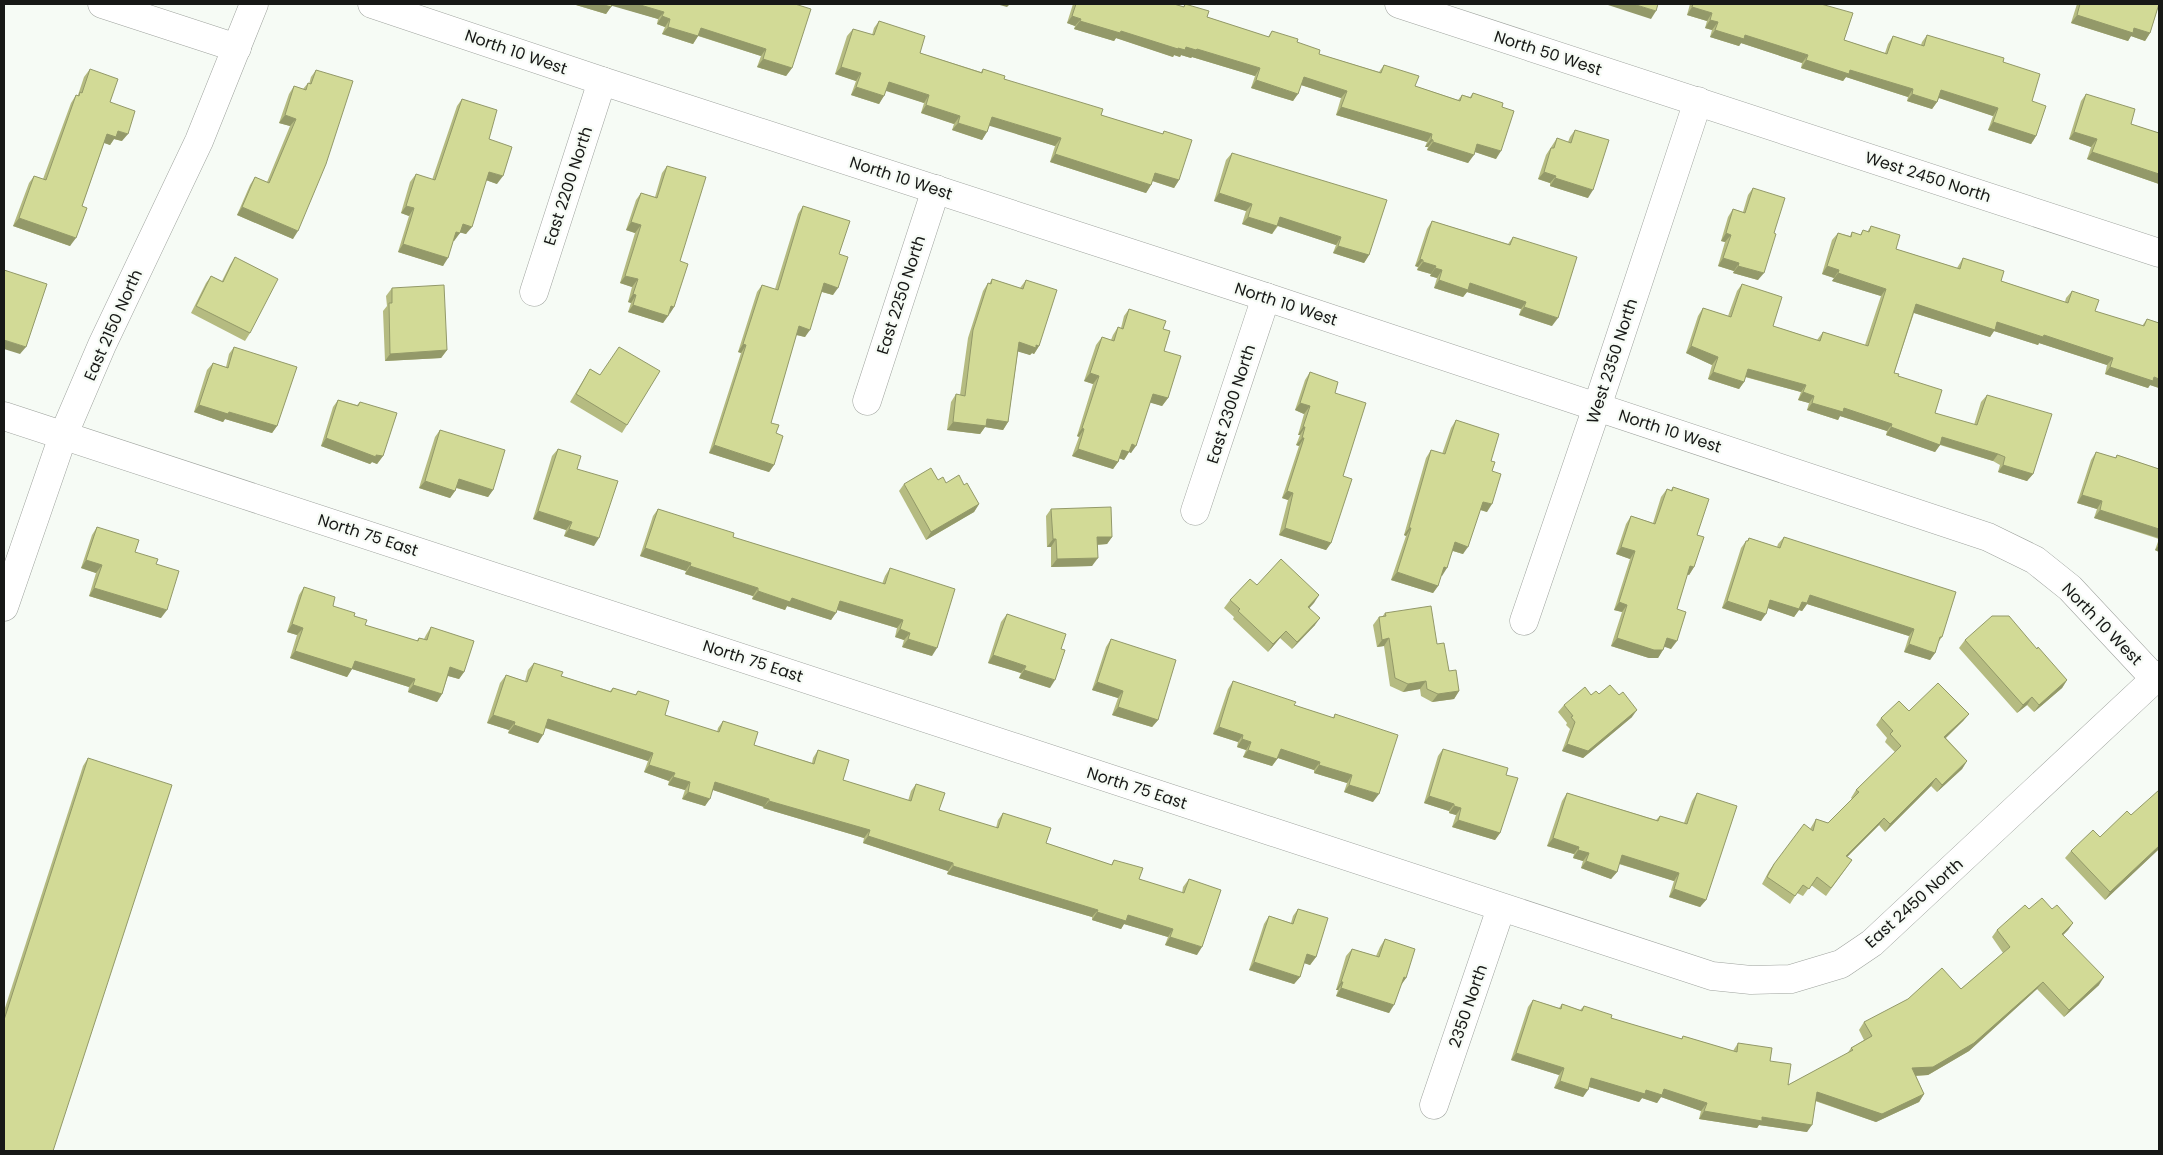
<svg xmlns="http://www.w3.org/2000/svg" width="2163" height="1155" font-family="Poppins,sans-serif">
  <rect width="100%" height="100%" fill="#f6fbf5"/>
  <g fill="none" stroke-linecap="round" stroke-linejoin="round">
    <!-- street casing -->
    <g stroke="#9fa39e" stroke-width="29">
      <g id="street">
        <path d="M 102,4 L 237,48"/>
        <path d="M 372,4 L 602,81 L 1266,297 L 1988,537 L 2035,560 L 2070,588 L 2155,679"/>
        <path d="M 1399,4 L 2159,253"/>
        <path d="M 534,292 L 602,81"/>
        <path d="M 867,401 L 936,189"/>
        <path d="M 4,416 L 1712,976 L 1751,980 L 1791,979 L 1841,964 L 1872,943 L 2159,675"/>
        <path d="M 1195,511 L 1266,297"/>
        <path d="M 4,607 L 63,436 L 102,345 L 199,141 L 254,4"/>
        <path d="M 1524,621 L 1597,407 L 1698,101"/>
        <path d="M 1434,1105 L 1501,908"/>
      </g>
    </g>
    <!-- street -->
    <use href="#street" stroke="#fff" stroke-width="28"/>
  </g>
  <!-- wall -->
  <g fill="#b5bb81">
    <path d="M 576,4 L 795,4 L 792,68 L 786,76 L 757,67 L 761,56 L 698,36 L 693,44 L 662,34 L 665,27 L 657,24 L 658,19 L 612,5 L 606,14 L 576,5 Z"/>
    <path d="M 1073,4 L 1174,4 L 1183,7 L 1185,4 L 1207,17 L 1268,37 L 1272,31 L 1319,54 L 1379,72 L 1384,65 L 1415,86 L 1458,100 L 1462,95 L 1470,97 L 1473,93 L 1502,107 L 1496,159 L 1475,152 L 1468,163 L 1427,150 L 1428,147 L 1425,147 L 1427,142 L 1336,115 L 1341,98 L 1301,85 L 1293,101 L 1251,88 L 1255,76 L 1192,57 L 1191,58 L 1181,55 L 1180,57 L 1174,55 L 1173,57 L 1116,38 L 1114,41 L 1074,29 L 1075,26 L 1067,23 Z"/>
    <path d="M 1690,4 L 1821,4 L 1844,40 L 1885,53 L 1888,44 L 1893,36 L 1921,45 L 1922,42 L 1927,35 L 2003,62 L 2032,101 L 2036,136 L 2031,144 L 1988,130 L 1993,116 L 1939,98 L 1937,102 L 1932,109 L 1907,101 L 1908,97 L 1846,77 L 1843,81 L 1801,68 L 1802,63 L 1741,43 L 1739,46 L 1710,37 L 1712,30 L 1705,28 L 1707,21 L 1687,15 Z"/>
    <path d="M 2077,4 L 2159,4 L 2150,33 L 2145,41 L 2131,36 L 2128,41 L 2071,23 Z"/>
    <path d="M 879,21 L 920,53 L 981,72 L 983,69 L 1004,79 L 1101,115 L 1162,134 L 1164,131 L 1179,180 L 1174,188 L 1152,181 L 1151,185 L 1146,193 L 1050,162 L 1055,146 L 990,125 L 982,140 L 952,130 L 954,124 L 921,113 L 924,103 L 886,90 L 879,104 L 851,95 L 856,81 L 835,74 L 847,36 L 853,29 L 872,35 L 874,28 Z"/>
    <path d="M 90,69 L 110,102 L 122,141 L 114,139 L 110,145 L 104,143 L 82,206 L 70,246 L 13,226 L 29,183 L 34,176 L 43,179 L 71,103 L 76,95 L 78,96 L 78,95 L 84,77 Z"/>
    <path d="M 316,70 L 293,239 L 237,215 L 250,185 L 255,177 L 267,182 L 290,126 L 279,123 L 289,94 L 294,86 L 303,89 L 308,83 L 309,84 L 311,77 Z"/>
    <path d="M 2086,94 L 2131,124 L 2159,133 L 2159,184 L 2087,159 L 2091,147 L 2069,139 L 2081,101 Z"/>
    <path d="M 462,99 L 489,139 L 497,184 L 486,180 L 466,234 L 460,232 L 454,241 L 453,241 L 443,266 L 398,252 L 409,216 L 401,213 L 410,182 L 416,174 L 432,180 L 457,106 Z"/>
    <path d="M 1575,130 L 1588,198 L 1550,186 L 1550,183 L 1538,179 L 1546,155 L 1557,138 L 1568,142 L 1570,137 Z"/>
    <path d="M 1232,153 L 1369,255 L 1364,263 L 1333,253 L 1336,245 L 1278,226 L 1272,234 L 1242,224 L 1246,211 L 1214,201 L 1226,160 Z"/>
    <path d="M 667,166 L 680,261 L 674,307 L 663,323 L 628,312 L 631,303 L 628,302 L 632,287 L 620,283 L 635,233 L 626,230 L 636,200 L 641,193 L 655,197 L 662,173 Z"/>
    <path d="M 1753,188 L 1758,280 L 1733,273 L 1734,271 L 1718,266 L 1725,242 L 1721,241 L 1728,217 L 1733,209 L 1743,212 L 1748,195 Z"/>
    <path d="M 803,206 L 839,254 L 833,295 L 822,292 L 805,337 L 796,335 L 771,423 L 776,433 L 774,465 L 769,472 L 709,453 L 741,353 L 738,352 L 757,292 L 762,285 L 775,289 L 798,214 Z"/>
    <path d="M 1432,221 L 1508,244 L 1513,237 L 1552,326 L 1519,315 L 1521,309 L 1467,292 L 1463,297 L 1434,288 L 1437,278 L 1430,276 L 1431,274 L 1417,270 L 1418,267 L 1415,266 L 1427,229 Z"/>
    <path d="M 1871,226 L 1896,249 L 1957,268 L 1963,258 L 2001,281 L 2065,302 L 2066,298 L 2072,291 L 2095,311 L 2142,326 L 2147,319 L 2159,323 L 2159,388 L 2150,385 L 2148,388 L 2105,374 L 2107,365 L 2039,343 L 2038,345 L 1994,331 L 1990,337 L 1914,313 L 1894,373 L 1935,413 L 1974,425 L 1981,402 L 1987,395 L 2033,474 L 2027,481 L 1998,472 L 2000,465 L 1993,461 L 1940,445 L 1935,452 L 1886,435 L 1887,431 L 1840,416 L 1838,420 L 1807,410 L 1809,403 L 1798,400 L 1801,392 L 1745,377 L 1744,382 L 1739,389 L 1708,379 L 1712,365 L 1686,353 L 1698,316 L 1703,308 L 1728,316 L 1737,291 L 1742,284 L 1773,326 L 1817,340 L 1823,332 L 1865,345 L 1881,296 L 1832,281 L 1834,278 L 1822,274 L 1832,240 L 1838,233 L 1850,236 L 1852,232 L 1860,235 L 1863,230 L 1867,232 Z"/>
    <path d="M 235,257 L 250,333 L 245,341 L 191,313 L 206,283 L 211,276 L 222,281 L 230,265 Z"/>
    <path d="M 992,279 L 1020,288 L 1026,280 L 1039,346 L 1034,354 L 1032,353 L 1030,355 L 1018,351 L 1008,422 L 1003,430 L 985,427 L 980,434 L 947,430 L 951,402 L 956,394 L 960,395 L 968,338 L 983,291 L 988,283 L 989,284 Z"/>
    <path d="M 392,288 L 447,350 L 441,358 L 385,361 L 383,311 L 387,306 L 386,296 Z"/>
    <path d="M 1129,309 L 1163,329 L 1168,398 L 1162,406 L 1150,402 L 1131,453 L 1129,452 L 1124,460 L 1119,458 L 1118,462 L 1113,469 L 1072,456 L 1079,437 L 1077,436 L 1093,384 L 1084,381 L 1096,345 L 1102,337 L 1111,340 L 1113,335 L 1118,327 L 1121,328 L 1124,316 Z"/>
    <path d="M 234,347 L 277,426 L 272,433 L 225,419 L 223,422 L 194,412 L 207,370 L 213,363 L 226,367 L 229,354 Z"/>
    <path d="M 590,369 L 600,375 L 627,425 L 622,433 L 570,402 Z"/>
    <path d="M 1310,372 L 1335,393 L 1343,476 L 1331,543 L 1326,550 L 1279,535 L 1288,500 L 1282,498 L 1299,446 L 1296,445 L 1300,435 L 1298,435 L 1304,414 L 1295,410 L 1305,380 Z"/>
    <path d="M 338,400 L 357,405 L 360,402 L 383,456 L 377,464 L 372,462 L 370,464 L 321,446 L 333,407 Z"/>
    <path d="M 1456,420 L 1491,461 L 1492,471 L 1487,512 L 1480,510 L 1463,554 L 1453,551 L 1441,576 L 1438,586 L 1433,593 L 1391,580 L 1406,536 L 1404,535 L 1426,458 L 1431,450 L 1442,454 L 1451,428 Z"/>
    <path d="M 440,430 L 493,490 L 488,497 L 456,488 L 455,491 L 450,498 L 419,488 L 435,437 Z"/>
    <path d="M 558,449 L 594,546 L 564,536 L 566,530 L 533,519 L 552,456 Z"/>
    <path d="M 2096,452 L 2115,458 L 2117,455 L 2159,469 L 2159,552 L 2155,550 L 2159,539 L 2094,518 L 2097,509 L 2077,503 L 2091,460 Z"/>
    <path d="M 938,480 L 946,483 L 979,504 L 974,512 L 926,540 L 899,491 L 904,484 Z"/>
    <path d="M 1673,487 L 1697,535 L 1694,567 L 1689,575 L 1687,574 L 1677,609 L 1671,649 L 1665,646 L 1658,658 L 1649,658 L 1611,646 L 1622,612 L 1614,610 L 1630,559 L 1616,554 L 1626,524 L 1631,516 L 1653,523 L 1661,497 L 1667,489 L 1671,490 Z"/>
    <path d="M 658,509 L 733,537 L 882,584 L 885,576 L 890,568 L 932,656 L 902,647 L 904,640 L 895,637 L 897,628 L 837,610 L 831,620 L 787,606 L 785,610 L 752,599 L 753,596 L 685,574 L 686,571 L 640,556 L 653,516 Z"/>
    <path d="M 1051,509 L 1112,537 L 1107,544 L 1097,545 L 1092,566 L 1051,567 L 1051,547 L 1047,547 L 1046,516 Z"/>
    <path d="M 97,527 L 135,552 L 156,564 L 161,618 L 89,596 L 96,573 L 81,568 L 92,535 Z"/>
    <path d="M 1784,537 L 1942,637 L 1937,644 L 1935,653 L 1930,660 L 1904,652 L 1909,636 L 1807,604 L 1802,611 L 1799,610 L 1794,617 L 1768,608 L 1761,621 L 1722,608 L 1741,548 L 1746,541 L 1747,541 L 1749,538 L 1777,547 L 1778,544 Z"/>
    <path d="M 1257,585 L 1319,595 L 1309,608 L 1315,625 L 1292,649 L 1280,638 L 1268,652 L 1233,619 L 1234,617 L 1224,608 L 1230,600 Z"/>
    <path d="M 304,587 L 333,606 L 354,616 L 365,625 L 416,641 L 419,638 L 424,639 L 426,635 L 431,627 L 464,672 L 459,679 L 448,676 L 442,694 L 437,702 L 408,692 L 409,687 L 352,669 L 347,677 L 290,658 L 297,635 L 287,632 L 299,595 Z"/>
    <path d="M 1385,613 L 1437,644 L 1449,671 L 1459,691 L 1454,699 L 1432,702 L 1421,696 L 1420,689 L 1403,692 L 1390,686 L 1384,646 L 1377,647 L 1373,625 L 1379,617 L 1382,617 Z"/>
    <path d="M 1007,614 L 1050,688 L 1019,678 L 1021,673 L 988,663 L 1001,622 Z"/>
    <path d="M 1111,639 L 1158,720 L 1152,727 L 1112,715 L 1118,698 L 1092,690 L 1106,647 Z"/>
    <path d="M 1965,640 L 2037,649 L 2067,680 L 2062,688 L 2034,712 L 2027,705 L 2017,713 L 1959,648 Z"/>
    <path d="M 534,663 L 561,676 L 610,691 L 613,688 L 635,695 L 638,691 L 665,715 L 717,732 L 718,728 L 723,721 L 754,745 L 812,763 L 813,758 L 818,750 L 843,780 L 908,801 L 911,791 L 916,784 L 939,810 L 996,828 L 998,820 L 1003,813 L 1046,843 L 1111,865 L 1114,860 L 1139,879 L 1182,893 L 1183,887 L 1189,879 L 1197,955 L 1165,945 L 1168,937 L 1124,924 L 1121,929 L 1092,920 L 1092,917 L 947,874 L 948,871 L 863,843 L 864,838 L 763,808 L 764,807 L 713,790 L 705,806 L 682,799 L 685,790 L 668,785 L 669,781 L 644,772 L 648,761 L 545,728 L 538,743 L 508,733 L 509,730 L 487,723 L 500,683 L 506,675 L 525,681 L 528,670 Z"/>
    <path d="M 1233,681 L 1294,705 L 1333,718 L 1335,714 L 1373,802 L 1344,792 L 1347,783 L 1314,773 L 1314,770 L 1278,758 L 1272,766 L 1243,757 L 1246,750 L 1237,747 L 1238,742 L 1213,734 L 1228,689 Z"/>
    <path d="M 1599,694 L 1632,717 L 1583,758 L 1562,751 L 1570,729 L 1566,725 L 1567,723 L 1558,712 L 1564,705 L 1591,695 Z"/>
    <path d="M 1909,711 L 1969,714 L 1963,721 L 1946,738 L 1967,761 L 1962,769 L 1937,792 L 1931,786 L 1885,832 L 1879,825 L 1847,857 L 1852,860 L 1826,896 L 1811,885 L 1803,896 L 1797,893 L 1790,904 L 1762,884 L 1769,871 L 1774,864 L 1810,829 L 1816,819 L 1828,823 L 1852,799 L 1851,798 L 1856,790 L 1895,752 L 1885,742 L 1887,738 L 1876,725 L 1881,718 Z"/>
    <path d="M 1443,749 L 1506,775 L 1500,833 L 1495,840 L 1452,827 L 1456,815 L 1449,813 L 1449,811 L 1424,803 L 1438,756 Z"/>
    <path d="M 88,758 L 4,1151 L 4,1011 L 83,766 Z"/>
    <path d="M 1567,793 L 1656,820 L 1660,816 L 1684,823 L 1692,801 L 1697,793 L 1706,900 L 1700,907 L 1669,897 L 1674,881 L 1619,864 L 1617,872 L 1611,879 L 1581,868 L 1583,861 L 1573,858 L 1574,854 L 1547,846 L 1562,801 Z"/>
    <path d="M 2131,815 L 2159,849 L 2105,900 L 2065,858 L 2071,851 L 2100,837 Z"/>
    <path d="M 1298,909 L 1316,957 L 1310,965 L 1304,963 L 1300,977 L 1294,984 L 1249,970 L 1264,924 L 1269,916 L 1291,923 L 1293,916 Z"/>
    <path d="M 2029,909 L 2052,909 L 2073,923 L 2068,930 L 2063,935 L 2099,985 L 2064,1017 L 2037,989 L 1969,1051 L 1928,1075 L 1916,1076 L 1924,1094 L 1919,1102 L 1876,1122 L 1815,1101 L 1807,1132 L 1759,1125 L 1757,1128 L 1699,1119 L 1701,1111 L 1661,1097 L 1657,1103 L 1642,1098 L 1639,1102 L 1589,1087 L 1583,1097 L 1554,1088 L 1559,1075 L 1511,1060 L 1528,1007 L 1533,1000 L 1559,1008 L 1562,1004 L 1580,1010 L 1584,1006 L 1611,1018 L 1681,1039 L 1683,1036 L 1733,1051 L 1738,1043 L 1770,1061 L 1788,1085 L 1847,1054 L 1851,1048 L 1864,1040 L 1859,1030 L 1864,1022 L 1961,989 L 2003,953 L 1992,937 L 1997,930 Z"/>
    <path d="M 1385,939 L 1406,978 L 1401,985 L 1389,1013 L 1336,996 L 1338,990 L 1336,990 L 1346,956 L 1352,949 L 1376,956 L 1380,947 Z"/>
  </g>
  <!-- shaded-wall -->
  <g fill="#939969">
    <path d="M 576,4 L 601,4 L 611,7 L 606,14 L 576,5 Z"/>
    <path d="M 610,4 L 637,4 L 664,12 L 658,19 L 609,5 Z"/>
    <path d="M 996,4 L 1010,4 L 1007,7 Z"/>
    <path d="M 1609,4 L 1633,4 L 1656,11 L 1651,19 L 1608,5 Z"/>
    <path d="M 1692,7 L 1712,13 L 1707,21 L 1687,15 Z"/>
    <path d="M 2077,15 L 2134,28 L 2150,33 L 2145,41 L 2131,36 L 2128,41 L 2071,23 Z"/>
    <path d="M 662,16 L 670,19 L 665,27 L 657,24 Z"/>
    <path d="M 1072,16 L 1081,19 L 1075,26 L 1067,23 Z"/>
    <path d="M 1710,20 L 1718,22 L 1712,30 L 1705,28 Z"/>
    <path d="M 1080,21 L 1121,31 L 1178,48 L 1186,47 L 1197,49 L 1260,68 L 1255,76 L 1192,57 L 1191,58 L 1181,55 L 1180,57 L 1174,55 L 1173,57 L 1116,38 L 1114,41 L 1074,29 Z"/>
    <path d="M 668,27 L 698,36 L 693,44 L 662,34 Z"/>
    <path d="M 701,28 L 766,49 L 761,56 L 696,35 Z"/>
    <path d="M 1715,30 L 1745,35 L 1808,55 L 1802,63 L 1741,43 L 1739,46 L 1710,37 Z"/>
    <path d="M 763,59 L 792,68 L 786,76 L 757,67 Z"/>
    <path d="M 1806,60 L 1850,70 L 1913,89 L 1908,97 L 1846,77 L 1843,81 L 1801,68 Z"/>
    <path d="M 841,67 L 861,73 L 856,81 L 835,74 Z"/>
    <path d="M 1304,77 L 1347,91 L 1341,98 L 1298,84 Z"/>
    <path d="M 1256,80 L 1298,94 L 1293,101 L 1251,88 Z"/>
    <path d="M 889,82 L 929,95 L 924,103 L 883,90 Z"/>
    <path d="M 856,87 L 884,96 L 879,104 L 851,95 Z"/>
    <path d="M 1941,90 L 1998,108 L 1993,116 L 1936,97 Z"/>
    <path d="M 1912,94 L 1937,102 L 1932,109 L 1907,101 Z"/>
    <path d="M 926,105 L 960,116 L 954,124 L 921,113 Z"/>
    <path d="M 1341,107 L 1432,134 L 1427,142 L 1336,115 Z"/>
    <path d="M 285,115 L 296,119 L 290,126 L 279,123 Z"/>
    <path d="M 992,117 L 1061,138 L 1055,146 L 987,125 Z"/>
    <path d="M 1993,122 L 2036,136 L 2031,144 L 1988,130 Z"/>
    <path d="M 958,123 L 987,132 L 982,140 L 952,130 Z"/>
    <path d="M 118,131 L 128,134 L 122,141 L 114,139 L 110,145 L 102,142 L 107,134 Z"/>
    <path d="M 2074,132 L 2097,139 L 2091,147 L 2069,139 Z"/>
    <path d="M 1431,139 L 1433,140 L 1428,147 L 1425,147 Z"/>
    <path d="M 1433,142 L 1474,155 L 1468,163 L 1427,150 Z"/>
    <path d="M 1477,144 L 1501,151 L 1496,159 L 1472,151 Z"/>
    <path d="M 2092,152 L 2159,174 L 2159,184 L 2087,159 Z"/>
    <path d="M 1055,154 L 1151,185 L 1146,193 L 1050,162 Z"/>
    <path d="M 489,172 L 503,176 L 497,184 L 483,179 Z"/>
    <path d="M 1544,172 L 1556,176 L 1550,183 L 1538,179 Z"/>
    <path d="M 1155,173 L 1179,180 L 1174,188 L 1150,180 Z"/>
    <path d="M 1555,178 L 1593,190 L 1588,198 L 1550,186 Z"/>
    <path d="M 1219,193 L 1252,204 L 1246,211 L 1214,201 Z"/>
    <path d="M 406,206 L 414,208 L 409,216 L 401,213 Z"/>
    <path d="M 242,207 L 298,231 L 293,239 L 237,215 Z"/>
    <path d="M 1248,217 L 1277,226 L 1272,234 L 1242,224 Z"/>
    <path d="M 1280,217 L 1341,237 L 1336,245 L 1275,225 Z"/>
    <path d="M 19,218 L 76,238 L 70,246 L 13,226 Z"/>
    <path d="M 631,222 L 641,225 L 635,233 L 626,230 Z"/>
    <path d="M 463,224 L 472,227 L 466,234 L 458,232 Z"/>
    <path d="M 456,232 L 460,233 L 454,241 L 450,240 Z"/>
    <path d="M 1726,233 L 1731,235 L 1725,242 L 1721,241 Z"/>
    <path d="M 403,244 L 448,258 L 443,266 L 398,252 Z"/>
    <path d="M 1338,246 L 1369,255 L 1364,263 L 1333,253 Z"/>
    <path d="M 1723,258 L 1739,263 L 1734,271 L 1718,266 Z"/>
    <path d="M 1420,259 L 1423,260 L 1418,267 L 1415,266 Z"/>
    <path d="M 1423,262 L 1436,266 L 1431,274 L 1417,270 Z"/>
    <path d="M 1738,266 L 1764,273 L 1758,280 L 1733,273 Z"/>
    <path d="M 1827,266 L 1839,270 L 1834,278 L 1822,274 Z"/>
    <path d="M 1435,268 L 1442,270 L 1437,278 L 1430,276 Z"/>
    <path d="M 1838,273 L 1886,289 L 1881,296 L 1832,281 Z"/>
    <path d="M 625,276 L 638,279 L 632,287 L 620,283 Z"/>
    <path d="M 1439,280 L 1470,283 L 1526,302 L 1521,309 L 1467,292 L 1463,297 L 1434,288 Z"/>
    <path d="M 824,283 L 838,288 L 833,295 L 819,291 Z"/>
    <path d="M 633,294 L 636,295 L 631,303 L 628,302 Z"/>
    <path d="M 1916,304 L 1997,322 L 2044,335 L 2113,358 L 2107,365 L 2039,343 L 2038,345 L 1994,331 L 1990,337 L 1911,312 Z"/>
    <path d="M 633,305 L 668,316 L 663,323 L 628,312 Z"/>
    <path d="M 671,306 L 674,307 L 669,315 Z"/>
    <path d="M 1524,307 L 1558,318 L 1552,326 L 1519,315 Z"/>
    <path d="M 799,326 L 810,330 L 805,337 L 793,334 Z"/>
    <path d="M 4,340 L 26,347 L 20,354 L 4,349 Z"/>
    <path d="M 1019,342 L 1036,345 L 1039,346 L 1034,354 L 1032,353 L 1030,355 L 1013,350 Z"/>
    <path d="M 743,344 L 746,345 L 741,353 L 738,352 Z"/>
    <path d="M 1691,346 L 1718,357 L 1712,365 L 1686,353 Z"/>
    <path d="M 447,350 L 441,358 L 385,361 L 390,354 Z"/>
    <path d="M 2110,367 L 2159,379 L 2159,388 L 2150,385 L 2148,388 L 2105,374 Z"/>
    <path d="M 1748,369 L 1806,385 L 1801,392 L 1743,376 Z"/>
    <path d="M 1713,372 L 1744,382 L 1739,389 L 1708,379 Z"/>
    <path d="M 1090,373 L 1099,376 L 1093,384 L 1084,381 Z"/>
    <path d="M 1803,392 L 1814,396 L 1809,403 L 1798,400 Z"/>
    <path d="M 1153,394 L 1168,398 L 1162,406 L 1148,402 Z"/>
    <path d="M 1300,403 L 1310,406 L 1304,414 L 1295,410 Z"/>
    <path d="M 1812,403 L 1844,408 L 1892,424 L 1887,431 L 1840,416 L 1838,420 L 1807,410 Z"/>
    <path d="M 199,405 L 229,412 L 277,426 L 272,433 L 225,419 L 223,422 L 194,412 Z"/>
    <path d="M 987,419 L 1008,422 L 1003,430 L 985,427 L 980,434 L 947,430 L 953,422 Z"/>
    <path d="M 1303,427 L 1305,427 L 1300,435 L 1298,435 Z"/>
    <path d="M 1891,427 L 1942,437 L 1998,454 L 1993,461 L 1939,444 L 1940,445 L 1935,452 L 1886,435 Z"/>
    <path d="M 1082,428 L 1084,429 L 1079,437 L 1077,436 Z"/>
    <path d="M 326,438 L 376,455 L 383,456 L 377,464 L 372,462 L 370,464 L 321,446 Z"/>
    <path d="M 1302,438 L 1304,438 L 1299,446 L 1296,445 Z"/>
    <path d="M 1132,444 L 1136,446 L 1131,453 L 1129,452 L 1124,460 L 1116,457 L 1122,450 Z"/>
    <path d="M 714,445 L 774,465 L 769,472 L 709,453 Z"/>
    <path d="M 1078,449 L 1118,462 L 1113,469 L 1072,456 Z"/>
    <path d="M 2003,465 L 2033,474 L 2027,481 L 1998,472 Z"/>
    <path d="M 459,479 L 493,490 L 488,497 L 454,487 Z"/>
    <path d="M 425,481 L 455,491 L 450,498 L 419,488 Z"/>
    <path d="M 1287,491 L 1293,493 L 1288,500 L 1282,498 Z"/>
    <path d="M 2082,495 L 2102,501 L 2097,509 L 2077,503 Z"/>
    <path d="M 1483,502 L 1492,504 L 1487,512 L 1478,509 Z"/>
    <path d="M 979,504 L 974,512 L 926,540 L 931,532 Z"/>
    <path d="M 2100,510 L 2159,529 L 2159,538 L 2094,518 Z"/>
    <path d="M 538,511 L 572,522 L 566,530 L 533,519 Z"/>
    <path d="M 1285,528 L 1331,543 L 1326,550 L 1279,535 Z"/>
    <path d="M 1409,528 L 1411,528 L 1406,536 L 1404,535 Z"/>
    <path d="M 569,529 L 599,538 L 594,546 L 564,536 Z"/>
    <path d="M 1097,537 L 1112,537 L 1107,544 L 1091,545 Z"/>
    <path d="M 1053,539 L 1056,539 L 1051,547 L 1047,547 Z"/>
    <path d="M 1455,542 L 1468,547 L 1463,554 L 1450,550 Z"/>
    <path d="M 2159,545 L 2159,552 L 2155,550 Z"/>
    <path d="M 1621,547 L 1635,551 L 1630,559 L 1616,554 Z"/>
    <path d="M 645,548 L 691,563 L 686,571 L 640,556 Z"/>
    <path d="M 1098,558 L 1092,566 L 1051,567 L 1057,559 Z"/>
    <path d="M 86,560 L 102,565 L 96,573 L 81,568 Z"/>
    <path d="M 690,566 L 758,588 L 753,596 L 685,574 Z"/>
    <path d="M 1690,566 L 1694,567 L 1689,575 L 1684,573 Z"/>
    <path d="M 1444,567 L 1447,568 L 1442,576 L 1439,575 Z"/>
    <path d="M 1397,572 L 1438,586 L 1433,593 L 1391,580 Z"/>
    <path d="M 94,588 L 167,610 L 161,618 L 89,596 Z"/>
    <path d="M 758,591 L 792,598 L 836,613 L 831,620 L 787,606 L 785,610 L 752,599 Z"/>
    <path d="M 1319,595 L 1314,603 L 1303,615 L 1308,607 Z"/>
    <path d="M 1810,595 L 1914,629 L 1909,636 L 1807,604 L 1802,611 L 1799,610 L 1794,617 L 1765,607 L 1770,600 L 1802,602 Z"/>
    <path d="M 840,601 L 903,620 L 897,628 L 834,609 Z"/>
    <path d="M 1727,601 L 1766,614 L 1761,621 L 1722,608 Z"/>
    <path d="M 1619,602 L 1627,605 L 1622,612 L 1614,610 Z"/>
    <path d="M 1320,618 L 1315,625 L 1292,649 L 1297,642 Z"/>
    <path d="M 292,624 L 303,628 L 297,635 L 287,632 Z"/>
    <path d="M 900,629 L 910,633 L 904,640 L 895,637 Z"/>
    <path d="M 1286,631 L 1268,652 L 1273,644 Z"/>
    <path d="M 1389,638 L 1384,646 L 1377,647 L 1382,640 Z"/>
    <path d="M 1617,638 L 1663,650 L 1658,658 L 1649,658 L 1611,646 Z"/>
    <path d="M 1667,638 L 1677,641 L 1671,649 L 1662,646 Z"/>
    <path d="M 908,639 L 937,648 L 932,656 L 902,647 Z"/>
    <path d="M 1909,644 L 1935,653 L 1930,660 L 1904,652 Z"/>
    <path d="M 295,651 L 355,661 L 415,679 L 409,687 L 352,669 L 347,677 L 290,658 Z"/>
    <path d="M 993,655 L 1026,666 L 1021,673 L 988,663 Z"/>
    <path d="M 450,667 L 464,672 L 459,679 L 445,675 Z"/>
    <path d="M 1024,670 L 1055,680 L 1050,688 L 1019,678 Z"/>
    <path d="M 2067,680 L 2062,688 L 2034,712 L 2039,705 Z"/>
    <path d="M 1426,681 L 1420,689 L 1403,692 L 1408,684 Z"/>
    <path d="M 1097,682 L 1123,691 L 1118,698 L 1092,690 Z"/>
    <path d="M 413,685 L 442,694 L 437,702 L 408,692 Z"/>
    <path d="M 1459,691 L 1454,699 L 1432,702 L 1438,694 Z"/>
    <path d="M 2032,697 L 2027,705 L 2017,713 L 2023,705 Z"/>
    <path d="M 1118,707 L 1158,720 L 1152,727 L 1112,715 Z"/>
    <path d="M 1637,710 L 1632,717 L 1583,758 L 1562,751 L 1567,744 Z"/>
    <path d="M 1969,714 L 1963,721 L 1939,744 L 1944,737 Z"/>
    <path d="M 493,715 L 515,722 L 509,730 L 487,723 Z"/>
    <path d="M 548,719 L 653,753 L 648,761 L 543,727 Z"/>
    <path d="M 514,725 L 543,735 L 538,743 L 508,733 Z"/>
    <path d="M 1219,727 L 1243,735 L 1238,742 L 1213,734 Z"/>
    <path d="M 1242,739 L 1251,742 L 1246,750 L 1237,747 Z"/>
    <path d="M 1281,749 L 1320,762 L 1314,770 L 1275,757 Z"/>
    <path d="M 1248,750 L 1277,759 L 1272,766 L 1243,757 Z"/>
    <path d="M 1967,761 L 1962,769 L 1937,792 L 1942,785 Z"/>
    <path d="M 649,765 L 675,773 L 669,781 L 644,772 Z"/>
    <path d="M 1319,765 L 1352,775 L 1347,783 L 1314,773 Z"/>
    <path d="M 673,777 L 690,782 L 685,790 L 668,785 Z"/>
    <path d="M 1936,778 L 1931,786 L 1885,832 L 1890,824 Z"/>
    <path d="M 715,782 L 769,799 L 764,807 L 710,789 Z"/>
    <path d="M 1349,785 L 1379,794 L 1373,802 L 1344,792 Z"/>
    <path d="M 688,792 L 710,799 L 705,806 L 682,799 Z"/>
    <path d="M 1429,796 L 1454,804 L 1449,811 L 1424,803 Z"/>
    <path d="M 769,801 L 870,830 L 864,838 L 763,808 Z"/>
    <path d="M 1454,806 L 1461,808 L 1456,815 L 1449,813 Z"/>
    <path d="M 1884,818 L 1879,825 L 1841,863 L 1846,856 Z"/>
    <path d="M 1458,820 L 1500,833 L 1495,840 L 1452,827 Z"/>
    <path d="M 868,836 L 953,863 L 948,871 L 863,843 Z"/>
    <path d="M 1553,838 L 1579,847 L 1574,854 L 1547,846 Z"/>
    <path d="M 2159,846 L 2159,849 L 2105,900 L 2110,892 Z"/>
    <path d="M 1578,850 L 1589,853 L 1583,861 L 1573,858 Z"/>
    <path d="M 1622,855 L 1679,873 L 1674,881 L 1617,863 Z"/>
    <path d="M 1586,861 L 1617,872 L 1611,879 L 1581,868 Z"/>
    <path d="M 953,866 L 1098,910 L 1092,917 L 947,874 Z"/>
    <path d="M 1674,889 L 1706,900 L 1700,907 L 1669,897 Z"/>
    <path d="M 1097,912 L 1128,915 L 1173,929 L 1168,937 L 1124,924 L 1121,929 L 1092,920 Z"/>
    <path d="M 2073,923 L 2068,930 L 2057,941 L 2062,934 Z"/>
    <path d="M 1170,937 L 1202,947 L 1197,955 L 1165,945 Z"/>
    <path d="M 1307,954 L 1316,957 L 1310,965 L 1301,962 Z"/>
    <path d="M 1254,962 L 1300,977 L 1294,984 L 1249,970 Z"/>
    <path d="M 1404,977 L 1406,978 L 1401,985 Z"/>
    <path d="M 2104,977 L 2099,985 L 2064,1017 L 2069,1010 Z"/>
    <path d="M 1341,982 L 1343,982 L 1338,990 L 1336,990 Z"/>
    <path d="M 2043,982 L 2037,989 L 1969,1051 L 1928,1075 L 1907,1076 L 1912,1068 Z"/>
    <path d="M 1341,988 L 1394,1005 L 1389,1013 L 1336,996 Z"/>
    <path d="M 1516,1053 L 1564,1068 L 1559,1075 L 1511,1060 Z"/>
    <path d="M 1591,1078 L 1646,1090 L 1664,1089 L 1707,1103 L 1701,1111 L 1661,1097 L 1657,1103 L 1642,1098 L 1639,1102 L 1586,1086 Z"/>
    <path d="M 1560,1081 L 1588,1090 L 1583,1097 L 1554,1088 Z"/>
    <path d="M 1817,1092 L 1924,1094 L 1919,1102 L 1876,1122 L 1811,1099 Z"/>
    <path d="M 1704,1111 L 1762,1117 L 1812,1125 L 1807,1132 L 1759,1125 L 1757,1128 L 1699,1119 Z"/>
  </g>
  <!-- building -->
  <g fill="#d2da96" stroke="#939969">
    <path d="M 601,4 L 612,4 L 611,7 Z"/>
    <path d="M 637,4 L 795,4 L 811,9 L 792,68 L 763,59 L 766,49 L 701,28 L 698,36 L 668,27 L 670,19 L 662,16 L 664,12 Z"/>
    <path d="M 1076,4 L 1174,4 L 1184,7 L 1185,4 L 1209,11 L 1207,17 L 1269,37 L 1272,31 L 1298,39 L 1297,42 L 1320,50 L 1319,54 L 1381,73 L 1384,65 L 1419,76 L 1415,86 L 1460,101 L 1462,95 L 1471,98 L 1473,93 L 1503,103 L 1502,107 L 1514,111 L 1501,151 L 1477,144 L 1474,155 L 1433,142 L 1433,140 L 1431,139 L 1432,134 L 1341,107 L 1347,91 L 1304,77 L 1298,94 L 1256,80 L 1260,68 L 1197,49 L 1196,50 L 1186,47 L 1185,50 L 1178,48 L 1178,49 L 1121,31 L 1120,33 L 1080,21 L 1081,19 L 1072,16 Z"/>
    <path d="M 1633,4 L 1658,4 L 1656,11 Z"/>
    <path d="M 1693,4 L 1821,4 L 1853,13 L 1844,40 L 1887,54 L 1893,36 L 1924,46 L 1927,35 L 2004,58 L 2003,62 L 2040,74 L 2032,101 L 2046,106 L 2036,136 L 1993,122 L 1998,108 L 1941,90 L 1937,102 L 1912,94 L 1913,89 L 1850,70 L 1849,74 L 1806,60 L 1808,55 L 1745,35 L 1744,39 L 1715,30 L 1718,22 L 1710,20 L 1712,13 L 1692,7 Z"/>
    <path d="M 2080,4 L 2159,4 L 2150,33 L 2134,28 L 2133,33 L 2077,15 Z"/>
    <path d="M 879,21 L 925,36 L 920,53 L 982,73 L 983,69 L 1005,76 L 1004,79 L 1103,109 L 1101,115 L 1163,134 L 1164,131 L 1192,140 L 1179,180 L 1155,173 L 1151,185 L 1055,154 L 1061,138 L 992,117 L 987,132 L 958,123 L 960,116 L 926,105 L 929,95 L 889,82 L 884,96 L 856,87 L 861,73 L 841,67 L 853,29 L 874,35 Z"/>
    <path d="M 90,69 L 118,79 L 110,102 L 135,111 L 128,134 L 118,131 L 116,137 L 107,134 L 82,206 L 87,208 L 76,238 L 19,218 L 34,176 L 46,180 L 76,95 L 79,96 L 80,92 L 82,93 Z"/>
    <path d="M 316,70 L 353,81 L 326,164 L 298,231 L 242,207 L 255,177 L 269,183 L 296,119 L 285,115 L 294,86 L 306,90 L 308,83 L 311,84 Z"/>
    <path d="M 2086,94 L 2135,109 L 2131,124 L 2159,133 L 2159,174 L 2092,152 L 2097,139 L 2074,132 Z"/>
    <path d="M 462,99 L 497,110 L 489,139 L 512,147 L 503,176 L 489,172 L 472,227 L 463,224 L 460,233 L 456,232 L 448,258 L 403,244 L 414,208 L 406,206 L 416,174 L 435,180 Z"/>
    <path d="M 1575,130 L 1609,140 L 1593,190 L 1555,178 L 1556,176 L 1544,172 L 1551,148 L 1554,148 L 1557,138 L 1571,143 Z"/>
    <path d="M 1232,153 L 1387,200 L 1369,255 L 1338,246 L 1341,237 L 1280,217 L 1277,226 L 1248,217 L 1252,204 L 1219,193 Z"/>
    <path d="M 667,166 L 706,177 L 680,261 L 688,264 L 674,307 L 671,306 L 668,316 L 633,305 L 636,295 L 633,294 L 638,279 L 625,276 L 641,225 L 631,222 L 641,193 L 657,198 Z"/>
    <path d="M 1753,188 L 1785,198 L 1774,233 L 1776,234 L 1764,273 L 1738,266 L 1739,263 L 1723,258 L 1731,235 L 1726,233 L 1733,209 L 1745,213 Z"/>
    <path d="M 803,206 L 850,221 L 839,254 L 848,257 L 838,288 L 824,283 L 810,330 L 799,326 L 771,423 L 779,425 L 776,433 L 783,436 L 774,465 L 714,445 L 746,345 L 743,344 L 762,285 L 778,290 Z"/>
    <path d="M 1432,221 L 1510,245 L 1513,237 L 1577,257 L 1558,318 L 1524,307 L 1526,302 L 1470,283 L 1468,290 L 1439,280 L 1442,270 L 1435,268 L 1436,266 L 1423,262 L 1423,260 L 1420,259 Z"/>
    <path d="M 1871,226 L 1900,235 L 1896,249 L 1960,269 L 1963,258 L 2004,271 L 2001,281 L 2068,303 L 2072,291 L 2099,300 L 2095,311 L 2144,326 L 2147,319 L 2159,323 L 2159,379 L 2154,377 L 2153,381 L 2110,367 L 2113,358 L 2044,335 L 2043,337 L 1997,322 L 1995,330 L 1916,304 L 1894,373 L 1899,374 L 1898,376 L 1942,390 L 1935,413 L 1977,425 L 1987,395 L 2052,414 L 2033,474 L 2003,465 L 2005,457 L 1998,454 L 1942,437 L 1940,445 L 1891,427 L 1892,424 L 1844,408 L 1843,412 L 1812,403 L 1814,396 L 1803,392 L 1806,385 L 1748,369 L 1744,382 L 1713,372 L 1718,357 L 1691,346 L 1703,308 L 1731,317 L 1742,284 L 1782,297 L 1773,326 L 1820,341 L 1823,332 L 1868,346 L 1886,289 L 1838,273 L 1839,270 L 1827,266 L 1838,233 L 1851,237 L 1852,232 L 1861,235 L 1863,230 L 1869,232 Z"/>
    <path d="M 235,257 L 278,279 L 250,333 L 196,306 L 211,276 L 223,282 Z"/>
    <path d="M 4,270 L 47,284 L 26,347 L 4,340 Z"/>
    <path d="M 992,279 L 1023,289 L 1026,280 L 1057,290 L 1039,346 L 1036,345 L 1036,348 L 1019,342 L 1008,422 L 987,419 L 986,426 L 953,422 L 956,394 L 965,396 L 973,330 L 988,283 L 991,284 Z"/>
    <path d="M 444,285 L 447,350 L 390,354 L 389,303 L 392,303 L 392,288 Z"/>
    <path d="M 1129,309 L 1166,321 L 1163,329 L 1170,331 L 1164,351 L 1181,356 L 1168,398 L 1153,394 L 1136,446 L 1132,444 L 1129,452 L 1122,450 L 1118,462 L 1078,449 L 1084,429 L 1082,428 L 1099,376 L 1090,373 L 1102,337 L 1114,341 L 1118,327 L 1123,329 Z"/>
    <path d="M 234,347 L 297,367 L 277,426 L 229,412 L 228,414 L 199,405 L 213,363 L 228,368 Z"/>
    <path d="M 619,347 L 660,371 L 627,425 L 576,394 L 590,369 L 600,375 Z"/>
    <path d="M 1310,372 L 1338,382 L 1335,393 L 1366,403 L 1343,476 L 1352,479 L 1331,543 L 1285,528 L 1293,493 L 1287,491 L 1304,438 L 1302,438 L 1305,427 L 1303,427 L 1310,406 L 1300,403 Z"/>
    <path d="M 338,400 L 358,406 L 360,402 L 397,413 L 383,456 L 376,455 L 376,457 L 326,438 Z"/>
    <path d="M 1456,420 L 1499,434 L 1491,461 L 1495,462 L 1492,471 L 1501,474 L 1492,504 L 1483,502 L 1468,547 L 1455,542 L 1447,568 L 1444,567 L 1438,586 L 1397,572 L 1411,528 L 1409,528 L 1431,450 L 1445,454 Z"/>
    <path d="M 440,430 L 505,450 L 493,490 L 459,479 L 455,491 L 425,481 Z"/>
    <path d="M 558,449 L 581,456 L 577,469 L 618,481 L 599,538 L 569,529 L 572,522 L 538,511 Z"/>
    <path d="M 2096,452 L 2116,458 L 2117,455 L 2159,469 L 2159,529 L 2100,510 L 2102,501 L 2082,495 Z"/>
    <path d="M 931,468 L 938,480 L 943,477 L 946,483 L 959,475 L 964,485 L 967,483 L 979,504 L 931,532 L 904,484 Z"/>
    <path d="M 1673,487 L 1709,499 L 1697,535 L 1704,537 L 1694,567 L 1690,566 L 1677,609 L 1686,612 L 1677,641 L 1667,638 L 1663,650 L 1654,650 L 1617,638 L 1627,605 L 1619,602 L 1635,551 L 1621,547 L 1631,516 L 1655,524 L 1667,489 L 1672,491 Z"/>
    <path d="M 1111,507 L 1112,537 L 1097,537 L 1098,558 L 1057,559 L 1056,539 L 1053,539 L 1051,509 Z"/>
    <path d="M 658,509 L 734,533 L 733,537 L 885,584 L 890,568 L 955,589 L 937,648 L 908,639 L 910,633 L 900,629 L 903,620 L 840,601 L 836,613 L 792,598 L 790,602 L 758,591 L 758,588 L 690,566 L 691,563 L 645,548 Z"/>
    <path d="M 97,527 L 139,540 L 135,552 L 158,559 L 156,564 L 179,571 L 167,610 L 94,588 L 102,565 L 86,560 Z"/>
    <path d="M 1784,537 L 1956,592 L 1942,637 L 1940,637 L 1935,653 L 1909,644 L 1914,629 L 1810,595 L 1807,603 L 1802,602 L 1799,609 L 1770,600 L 1766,614 L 1727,601 L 1746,541 L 1748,541 L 1749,538 L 1780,548 Z"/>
    <path d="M 1281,559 L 1319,595 L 1308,607 L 1320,618 L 1297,642 L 1286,631 L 1273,644 L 1238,611 L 1240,609 L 1230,600 L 1250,579 L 1257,585 Z"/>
    <path d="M 304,587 L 335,597 L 333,606 L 355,613 L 354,616 L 367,620 L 365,625 L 418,641 L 419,638 L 427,640 L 431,627 L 474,641 L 464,672 L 450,667 L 442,694 L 413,685 L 415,679 L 355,661 L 352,669 L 295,651 L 303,628 L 292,624 Z"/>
    <path d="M 1431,606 L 1437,644 L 1444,643 L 1449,671 L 1456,670 L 1459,691 L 1438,694 L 1427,689 L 1426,681 L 1408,684 L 1395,678 L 1389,638 L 1382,640 L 1379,617 L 1386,616 L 1385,613 Z"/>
    <path d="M 1007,614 L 1066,634 L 1061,649 L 1065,650 L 1055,680 L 1024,670 L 1026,666 L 993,655 Z"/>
    <path d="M 1992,616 L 2009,616 L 2037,649 L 2038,647 L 2067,680 L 2039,705 L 2032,697 L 2023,705 L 1965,640 Z"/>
    <path d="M 1111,639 L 1176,660 L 1158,720 L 1118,707 L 1123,691 L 1097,682 Z"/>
    <path d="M 534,663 L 563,672 L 561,676 L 611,692 L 613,688 L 636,695 L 638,691 L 669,701 L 665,715 L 719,732 L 723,721 L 758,732 L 754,745 L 814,764 L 818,750 L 849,760 L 843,780 L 911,801 L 916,784 L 945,793 L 939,810 L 998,828 L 1003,813 L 1051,828 L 1046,843 L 1112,865 L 1114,860 L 1143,868 L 1139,879 L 1184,893 L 1189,879 L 1221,890 L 1202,947 L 1170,937 L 1173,929 L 1128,915 L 1126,921 L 1097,912 L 1098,910 L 953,866 L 953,863 L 868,836 L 870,830 L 769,801 L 769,799 L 715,782 L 710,799 L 688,792 L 690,782 L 673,777 L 675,773 L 649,765 L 653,753 L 548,719 L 543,735 L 514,725 L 515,722 L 493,715 L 506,675 L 527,682 Z"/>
    <path d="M 1233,681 L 1296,702 L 1294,705 L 1334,718 L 1335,714 L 1398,735 L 1379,794 L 1349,785 L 1352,775 L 1319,765 L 1320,762 L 1281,749 L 1277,759 L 1248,750 L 1251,742 L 1242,739 L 1243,735 L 1219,727 Z"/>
    <path d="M 1938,683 L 1969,714 L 1944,737 L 1967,761 L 1942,785 L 1936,778 L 1890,824 L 1884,818 L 1846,856 L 1852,860 L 1831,888 L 1817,877 L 1809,889 L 1803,885 L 1795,896 L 1767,877 L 1774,864 L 1804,824 L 1813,831 L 1816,819 L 1828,823 L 1859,792 L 1856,790 L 1901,746 L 1890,734 L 1893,731 L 1881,718 L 1899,701 L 1909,711 Z"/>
    <path d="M 1610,685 L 1619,695 L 1623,692 L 1637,710 L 1588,751 L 1567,744 L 1575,722 L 1571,717 L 1573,716 L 1564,705 L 1585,687 L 1591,695 L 1596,691 L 1599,694 Z"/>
    <path d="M 1443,749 L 1508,768 L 1506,775 L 1518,778 L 1500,833 L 1458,820 L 1461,808 L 1454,806 L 1454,804 L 1429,796 Z"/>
    <path d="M 88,758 L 172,785 L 53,1151 L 4,1151 L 4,1020 Z"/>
    <path d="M 2159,790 L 2159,846 L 2110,892 L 2071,851 L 2093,830 L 2100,837 L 2127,811 L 2131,815 Z"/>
    <path d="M 1567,793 L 1658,821 L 1660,816 L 1687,824 L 1697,793 L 1737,806 L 1706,900 L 1674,889 L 1679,873 L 1622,855 L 1617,872 L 1586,861 L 1589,853 L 1578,850 L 1579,847 L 1553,838 Z"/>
    <path d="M 2042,898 L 2052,909 L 2057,905 L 2073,923 L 2062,934 L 2104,977 L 2069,1010 L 2043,982 L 1974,1043 L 1933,1067 L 1912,1068 L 1924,1094 L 1882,1114 L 1817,1092 L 1812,1125 L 1762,1117 L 1762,1121 L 1704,1111 L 1707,1103 L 1664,1089 L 1662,1095 L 1646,1090 L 1645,1094 L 1591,1078 L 1588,1090 L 1560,1081 L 1564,1068 L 1516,1053 L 1533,1000 L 1561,1009 L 1562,1004 L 1582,1011 L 1584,1006 L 1612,1015 L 1611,1018 L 1682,1039 L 1683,1036 L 1737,1052 L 1738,1043 L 1772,1048 L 1770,1061 L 1791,1064 L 1788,1085 L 1853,1050 L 1851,1048 L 1872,1036 L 1864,1022 L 1908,999 L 1942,968 L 1961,989 L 2010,947 L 1997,930 L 2025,905 L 2029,909 Z"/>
    <path d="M 1298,909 L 1328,918 L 1316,957 L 1307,954 L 1300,977 L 1254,962 L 1269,916 L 1293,924 Z"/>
    <path d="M 1385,939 L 1415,949 L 1406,978 L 1404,977 L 1394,1005 L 1341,988 L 1343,982 L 1341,982 L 1352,949 L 1379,957 Z"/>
  </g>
  <g text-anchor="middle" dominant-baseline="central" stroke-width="4.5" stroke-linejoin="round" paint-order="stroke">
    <!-- street labels -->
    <g font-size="16" fill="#171816" stroke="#f6fbf5">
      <text transform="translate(516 52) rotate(19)">North 10 West</text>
      <text transform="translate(1548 53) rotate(18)">North 50 West</text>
      <text transform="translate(1928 177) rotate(18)">West 2450 North</text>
      <text transform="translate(901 178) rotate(18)">North 10 West</text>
      <text transform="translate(568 186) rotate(-72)">East 2200 North</text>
      <text transform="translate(901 295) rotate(-72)">East 2250 North</text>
      <text transform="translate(1286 304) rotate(18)">North 10 West</text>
      <text transform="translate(113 325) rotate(-66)">East 2150 North</text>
      <text transform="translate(1612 361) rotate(-72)">West 2350 North</text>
      <text transform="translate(1231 404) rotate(-72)">East 2300 North</text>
      <text transform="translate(1670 431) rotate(18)">North 10 West</text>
      <text transform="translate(368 535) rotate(18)">North 75 East</text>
      <text transform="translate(2102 624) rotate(46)">North 10 West</text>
      <text transform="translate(753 661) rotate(18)">North 75 East</text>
      <text transform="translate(1137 788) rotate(18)">North 75 East</text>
      <text transform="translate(1914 903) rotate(-42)">East 2450 North</text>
      <text transform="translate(1468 1006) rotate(-71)">2350 North</text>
    </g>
  </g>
  <!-- border -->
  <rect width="2163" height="1155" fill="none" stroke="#171816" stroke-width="10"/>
</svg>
